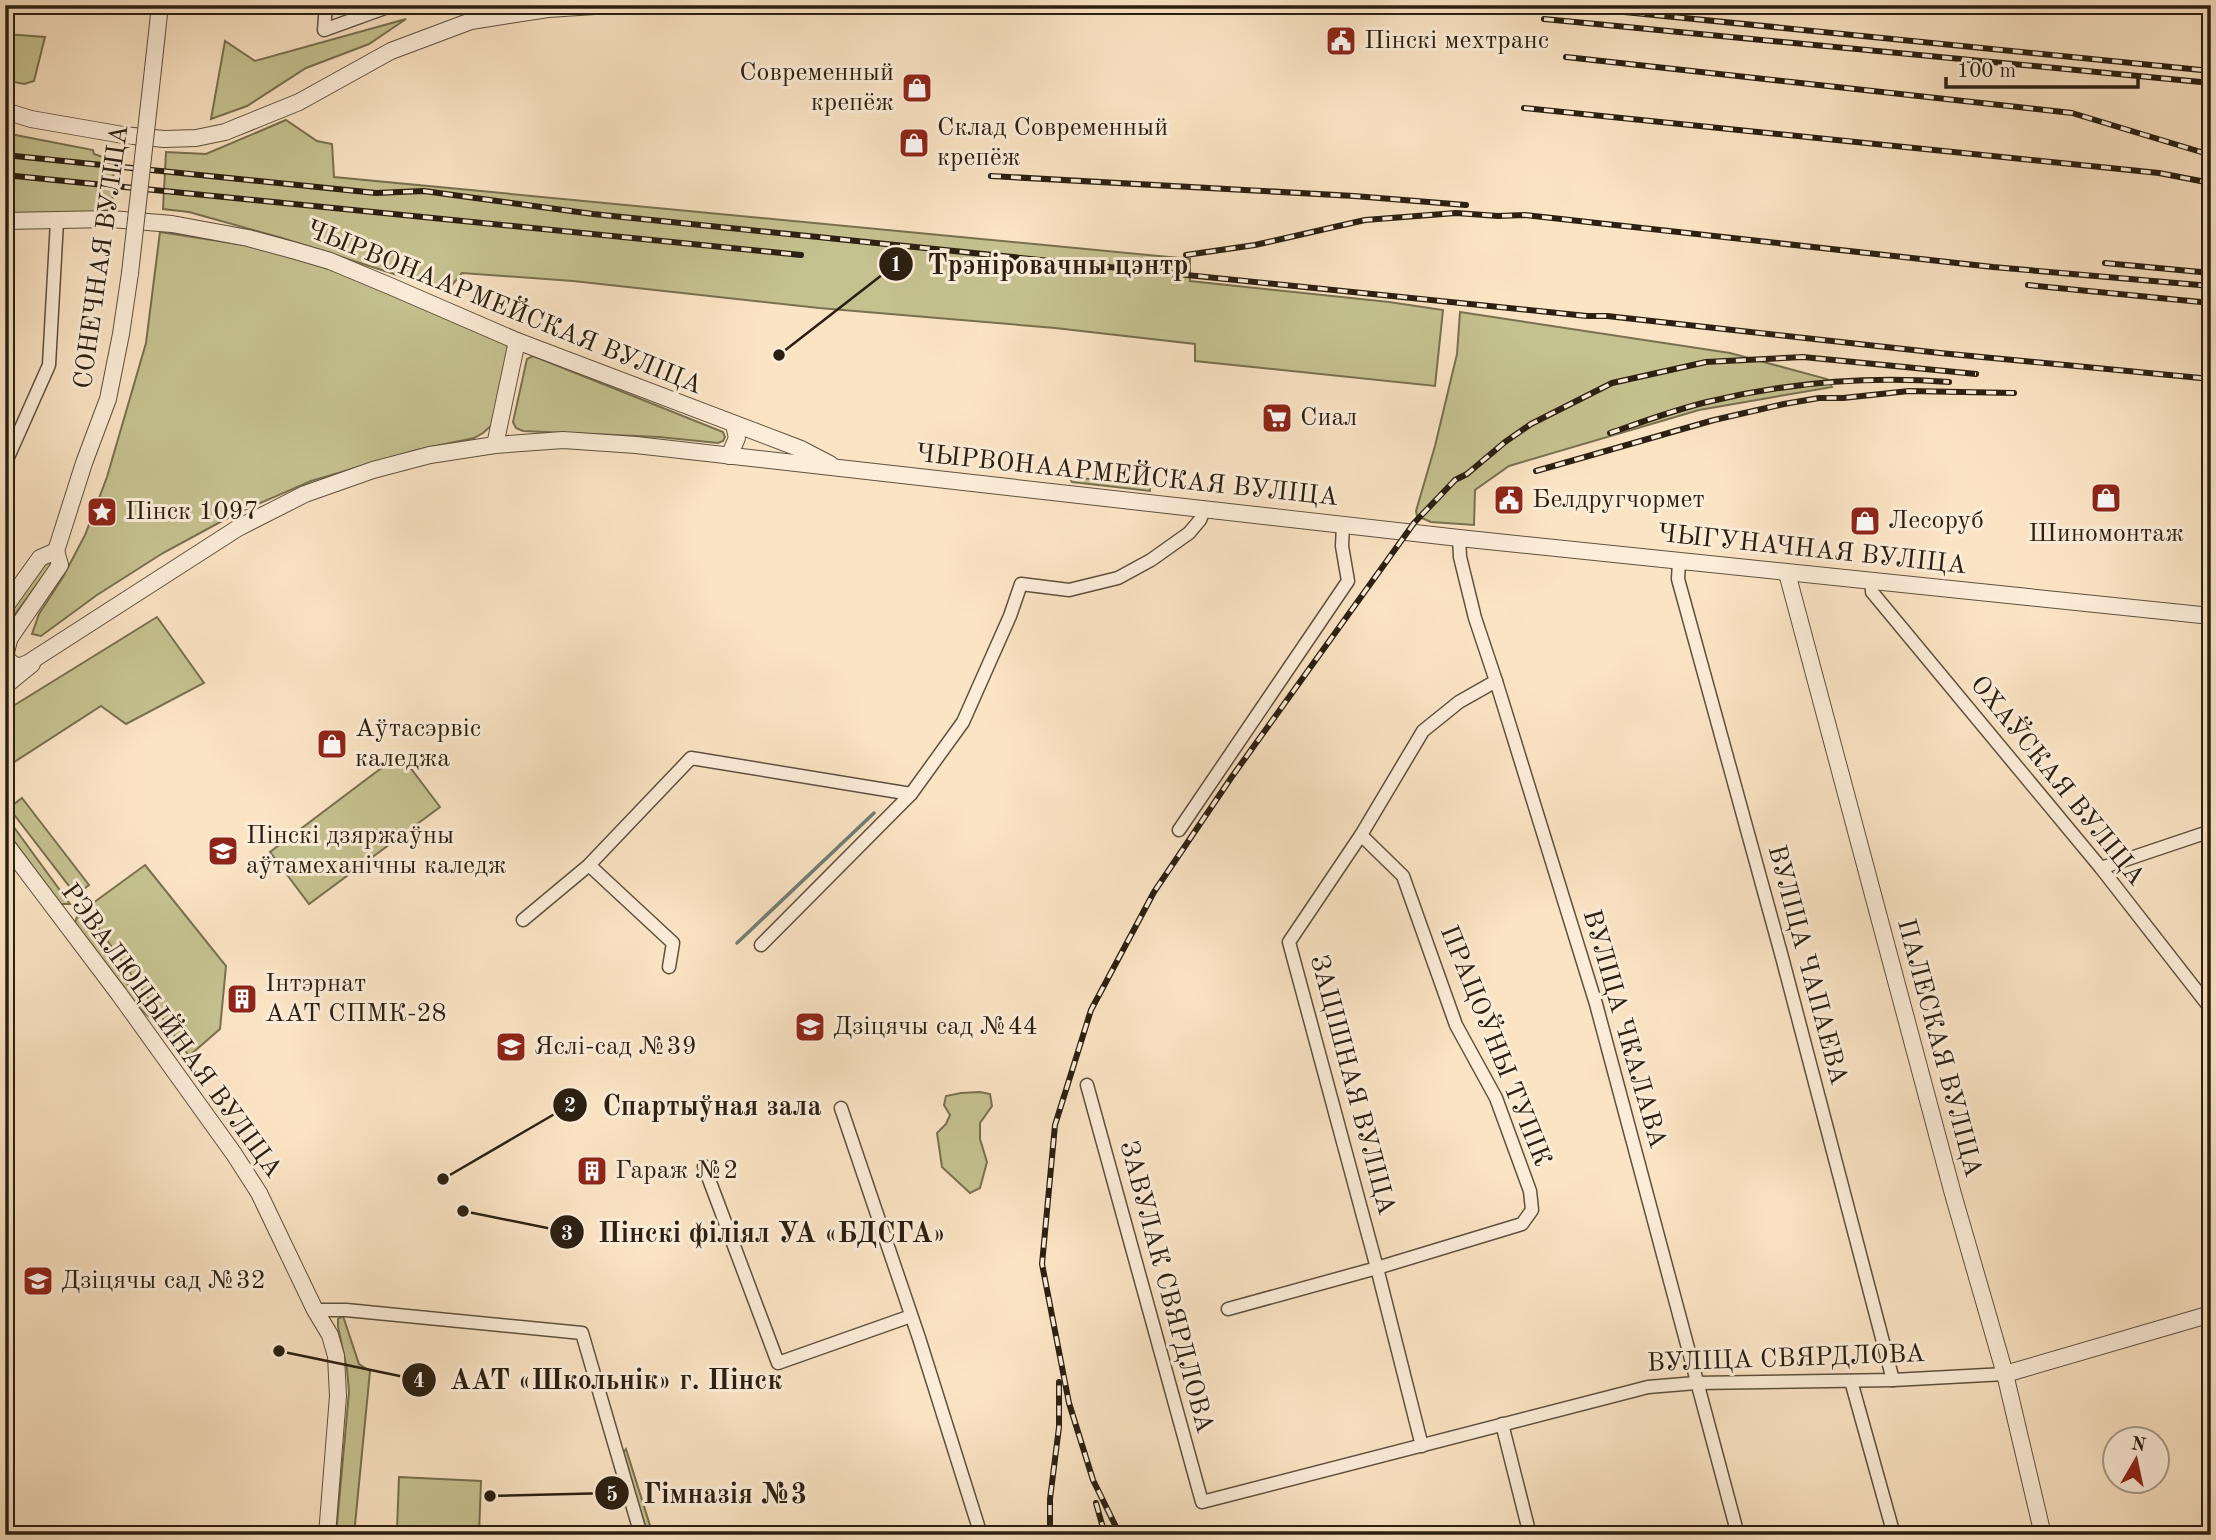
<svg xmlns="http://www.w3.org/2000/svg" width="2216" height="1540" font-family="'Old Standard TT',serif">
  <rect width="100%" height="100%" fill="#fbe4c4"/>
  <filter id="stains"><feTurbulence type="fractalNoise" baseFrequency=".00286" numOctaves="4"/><feColorMatrix values="0 0 0 0 .2 0 0 0 0 .09 0 0 0 0 .02 0 0 0 .5 -.17"/></filter>
  <radialGradient id="worn" r=".72"><stop offset=".6" stop-color="#630" stop-opacity="0"/><stop offset="1" stop-color="#630" stop-opacity=".3"/></radialGradient>
  <!-- green -->
  <g fill="#c5c290" stroke="#787050" stroke-width="2">
    <path d="M 406,19 L 369,44 L 306,68 L 247,106 L 211,119 L 225,41 L 255,61 Z"/>
    <path d="M 5,34 L 45,37 L 34,81 L 24,84 L 5,80 Z"/>
    <path d="M 286,120 L 317,141 L 332,144 L 334,177 L 1190,259 L 1190,281 L 1389,302 L 1443,310 L 1435,386 L 1195,361 L 1195,344 L 1055,328 L 819,308 L 573,281 L 462,273 L 447,291 L 282,238 L 189,212 L 163,209 L 166,152 L 206,154 Z"/>
    <path d="M 5,133 L 93,150 L 94,154 L 114,161 L 112,210 L 50,217 L 5,217 Z"/>
    <path d="M 160,232 L 264,248 L 316,264 L 485,329 L 505,342 L 509,350 L 492,425 L 483,433 L 474,438 L 417,450 L 311,481 L 235,514 L 163,553 L 97,595 L 41,636 L 32,634 L 39,614 L 63,577 L 85,535 L 107,477 L 146,343 Z"/>
    <path d="M 1460,312 L 1730,353 L 1827,379 L 1832,387 L 1699,410 L 1509,466 L 1475,490 L 1474,525 L 1431,522 L 1417,516 L 1416,511 L 1435,446 L 1457,354 Z"/>
    <path d="M 533,356 L 723,432 L 725,437 L 723,441 L 718,443 L 659,437 L 523,431 L 516,428 L 513,422 L 527,359 Z"/>
    <path d="M 1072,477 L 1149,486 L 1150,487 L 1150,491 L 1072,482 L 1070,479 Z"/>
    <path d="M 40,559 L 52,559 L 51,565 L 5,628 L 5,612 Z"/>
    <path d="M 157,617 L 204,683 L 126,724 L 101,706 L 5,768 L 5,711 Z"/>
    <path d="M 400,754 L 440,807 L 309,904 L 270,852 Z"/>
    <path d="M 22,798 L 89,885 L 76,895 L 9,808 Z"/>
    <path d="M 5,815 L 70,904 L 60,904 L 5,829 Z"/>
    <path d="M 145,865 L 226,966 L 220,1029 L 189,1056 L 85,909 Z"/>
    <path d="M 78,914 L 154,1021 L 129,999 L 75,923 Z"/>
    <path d="M 980,1092 L 990,1094 L 992,1106 L 980,1123 L 980,1139 L 987,1162 L 980,1188 L 970,1193 L 942,1167 L 937,1133 L 946,1124 L 950,1115 L 944,1105 L 946,1096 L 961,1093 Z"/>
    <path d="M 343,1316 L 359,1364 L 370,1371 L 354,1535 L 336,1535 L 349,1392 L 347,1369 L 338,1327 L 338,1319 Z"/>
    <path d="M 626,1449 L 653,1535 L 646,1535 L 622,1454 Z"/>
    <path d="M 399,1477 L 481,1481 L 479,1534 L 397,1530 Z"/>
  </g>
  <g fill="none" stroke-linecap="round" stroke-linejoin="round">
    <!-- stream -->
    <path stroke="#707e76" stroke-width="3.5" d="M 737,943 L 874,813"/>
    <!-- minor casing -->
    <g stroke="#5e503e" stroke-width="15">
      <g id="minor">
        <path d="M 326,5 L 324,30 L 393,5"/>
        <path d="M 5,464 L 49,365 L 57,221"/>
        <path d="M 1459,538 L 1460,557 L 1475,618 L 1496,681 L 1596,1004 L 1738,1535"/>
        <path d="M 1679,562 L 1678,579 L 1782,957 L 1893,1380"/>
        <path d="M 1872,582 L 1872,592 L 2101,868 L 2211,1009"/>
        <path d="M 1179,830 L 1348,581 L 1342,546 L 1343,525"/>
        <path d="M 589,865 L 673,943 L 669,967"/>
        <path d="M 2101,868 L 2211,831"/>
        <path d="M 523,920 L 589,865 L 691,758 L 911,794"/>
        <path d="M 761,945 L 911,794 L 963,722 L 1010,616 L 1021,584 L 1069,590 L 1118,578 L 1151,560 L 1189,533 L 1200,520 L 1204,510"/>
        <path d="M 1087,1085 L 1202,1502 L 1648,1387 L 1696,1383 L 1893,1380 L 2005,1374"/>
        <path d="M 841,1108 L 919,1338 L 981,1535"/>
        <path d="M 704,1166 L 778,1363 L 911,1316"/>
        <path d="M 1228,1309 L 1377,1268 L 1522,1224 L 1532,1210 L 1530,1191 L 1496,1098 L 1456,1025 L 1403,876 L 1361,835"/>
        <path d="M 315,1310 L 346,1310 L 582,1333 L 641,1535"/>
        <path d="M 1851,1381 L 1894,1535"/>
        <path d="M 1502,1424 L 1530,1535"/>
        <path d="M 1422,1446 L 1377,1268 L 1289,942 L 1361,835 L 1423,731 L 1459,702 L 1496,681"/>
      </g>
    </g>
    <!-- tertiary casing -->
    <g stroke="#5e503e" stroke-width="18">
      <g id="tertiary">
        <path d="M 153,69 L 160,5"/>
        <path d="M 5,111 L 31,119 L 123,135 L 164,139 L 196,138 L 225,132 L 299,102 L 391,51 L 471,21 L 548,9 L 610,5"/>
        <path d="M 5,221 L 111,219 L 172,224 L 248,238 L 296,251 L 330,261 L 390,286 L 517,341 L 801,449 L 830,464"/>
        <path d="M 495,445 L 517,341"/>
        <path d="M 729,456 L 737,438 L 734,425"/>
        <path d="M 56,551 L 84,463 L 108,399 L 121,334 L 130,273"/>
        <path d="M 1787,573 L 1953,1194 L 2005,1374 L 2043,1535"/>
        <path d="M 5,607 L 40,558 L 56,551"/>
        <path d="M 9,640 L 6,652 L 7,660 L 18,667 L 28,663 L 238,528 L 305,494 L 373,470 L 430,455 L 495,445 L 563,440 L 636,445 L 1459,538 L 2211,616"/>
        <path d="M 5,645 L 60,565 L 56,551"/>
        <path d="M 5,686 L 32,664"/>
        <path d="M 5,843 L 119,994 L 234,1154 L 259,1193 L 315,1310 L 330,1335 L 336,1356 L 338,1396 L 327,1535"/>
        <path d="M 2005,1374 L 2211,1314"/>
      </g>
    </g>
    <!-- minor -->
    <use href="#minor" stroke="#fcedd9" stroke-width="12"/>
    <!-- tertiary -->
    <use href="#tertiary" stroke="#fcedd9" stroke-width="16"/>
    <!-- rail casing -->
    <g stroke="#2a1f11" stroke-width="6">
      <g id="rail">
        <path d="M 1555,5 L 2211,71"/>
        <path d="M 1544,19 L 2211,83"/>
        <path d="M 1566,57 L 2072,113 L 2211,155"/>
        <path d="M 1524,108 L 2159,173 L 2211,183"/>
        <path d="M 5,155 L 376,193 L 424,191 L 593,214 L 1587,316 L 1607,316 L 1940,353 L 2211,379"/>
        <path d="M 5,175 L 801,255"/>
        <path d="M 991,176 L 1354,196 L 1466,205"/>
        <path d="M 1186,255 L 1255,245 L 1365,220 L 1456,213 L 1498,216 L 1525,215 L 1993,267 L 2211,286"/>
        <path d="M 2105,263 L 2211,273"/>
        <path d="M 2028,285 L 2211,303"/>
        <path d="M 1610,433 C 1642,422 1674,410 1707,402 C 1785,383 1869,376 1949,382"/>
        <path d="M 1536,471 L 1714,420 L 1784,404 L 1819,398 L 1843,398 L 1909,391 L 2014,393"/>
        <path d="M 1096,1503 L 1105,1535"/>
        <path d="M 1050,1535 L 1050,1499 L 1059,1427 L 1059,1382"/>
        <path d="M 1120,1535 L 1093,1480 L 1069,1403 L 1042,1264 L 1055,1125 L 1091,1010 L 1154,892 L 1231,778 L 1414,523 L 1455,480 L 1467,474 L 1505,442 L 1531,424 L 1612,383 L 1706,362 L 1803,357 L 1976,374"/>
      </g>
    </g>
    <!-- rail -->
    <use href="#rail" stroke="#fcedd9" stroke-width="3.5" stroke-dasharray="10" stroke-linecap="butt"/>
    <!-- tertiary-bridge casing -->
    <g stroke="#5e503e" stroke-width="18" stroke-linecap="butt">
      <path id="tertiary-bridge" d="M 130,273 L 153,69"/>
    </g>
    <!-- tertiary-bridge -->
    <use href="#tertiary-bridge" stroke="#fcedd9" stroke-width="16"/>
  </g>
  <!-- icons -->
  <defs>
    <g id="civic-square" transform="scale(1.575)"><rect x="-9" y="-9" width="18" height="18" rx="4" fill="#8f2418" stroke="#fcedd9"/><path d="M-.6-6.5H3V-4.5H.6V-3L4-1V1h2V6H-6V1h2V-1L-.6-3ZM-1.2 2.5V6h2.4V2.5Z" fill="#fff"/></g>
    <g id="shop-square" transform="scale(1.575)"><rect x="-9" y="-9" width="18" height="18" rx="4" fill="#8f2418" stroke="#fcedd9"/><path d="M-5-2.5h2.3a2.7 3.5 0 0 1 5.4 0H5L5.5 6h-11ZM-1.5-2.5h3a1.5 2.3 0 0 0-3 0Z" fill="#fff"/></g>
    <g id="supermarket-square" transform="scale(1.575)"><rect x="-9" y="-9" width="18" height="18" rx="4" fill="#8f2418" stroke="#fcedd9"/><path d="M-6-5.5h2.5l.6 2H6L4.5 2H-2.5L-4.4-4H-6ZM-1.5 3.2a1.3 1.3 0 1 0 .1 0ZM3 3.2a1.3 1.3 0 1 0 .1 0Z" fill="#fff"/></g>
    <g id="sight-square" transform="scale(1.575)"><rect x="-9" y="-9" width="18" height="18" rx="4" fill="#8f2418" stroke="#fcedd9"/><path d="M0-6L1.8-2.2L6-1.7L2.9 1.2L3.7 5.4L0 3.3L-3.7 5.4L-2.9 1.2L-6-1.7L-1.8-2.2Z" fill="#fff"/></g>
    <g id="university-square" transform="scale(1.575)"><rect x="-9" y="-9" width="18" height="18" rx="4" fill="#8f2418" stroke="#fcedd9"/><path d="M0-5L7-2L0 1L-7-2ZM-4 1L0 2.5L4 1V4Q0 6-4 4Z" fill="#fff"/></g>
    <g id="building-square" transform="scale(1.575)"><rect x="-9" y="-9" width="18" height="18" rx="4" fill="#8f2418" stroke="#fcedd9"/><path d="M-4-6H4V6H1V3H-1V6H-4ZM-2.5-4.3h1.7v1.8h-1.7ZM.8-4.3h1.7v1.8H.8ZM-2.5-1h1.7V.8h-1.7ZM.8-1h1.7V.8H.8Z" fill="#fff"/></g>
    <g id="school-square" transform="scale(1.575)"><rect x="-9" y="-9" width="18" height="18" rx="4" fill="#8f2418" stroke="#fcedd9"/><path d="M0-5L7-2L0 1L-7-2ZM-4 1L0 2.5L4 1V4Q0 6-4 4Z" fill="#fff"/></g>
  </defs>
  <g fill-rule="evenodd">
    <use href="#civic-square" x="1341" y="41"/>
    <use href="#shop-square" x="917" y="88"/>
    <use href="#shop-square" x="914" y="143"/>
    <use href="#supermarket-square" x="1277" y="418"/>
    <use href="#shop-square" x="2106" y="498"/>
    <use href="#civic-square" x="1509" y="500"/>
    <use href="#sight-square" x="102" y="512"/>
    <use href="#shop-square" x="1865" y="521"/>
    <use href="#shop-square" x="332" y="744"/>
    <use href="#university-square" x="223" y="851"/>
    <use href="#building-square" x="242" y="999"/>
    <use href="#school-square" x="810" y="1027"/>
    <use href="#school-square" x="511" y="1047"/>
    <use href="#building-square" x="592" y="1171"/>
    <use href="#school-square" x="38" y="1281"/>
  </g>
  <g text-anchor="middle" dominant-baseline="central" stroke-width="6" stroke-linejoin="round" paint-order="stroke">
    <!-- poi labels -->
    <g font-size="26" fill="#2a1f11" stroke="#fcedd9" text-anchor="start">
      <text x="1364" y="41">Пінскі мехтранс</text>
      <text x="894" y="73" text-anchor="end">Современный<tspan x="894" dy="30">крепёж</tspan></text>
      <text x="937" y="128">Склад Современный<tspan x="937" dy="30">крепёж</tspan></text>
      <text x="1300" y="418">Сиал</text>
      <text x="1532" y="500">Белдругчормет</text>
      <text x="125" y="512">Пінск 1097</text>
      <text x="1888" y="521">Лесоруб</text>
      <text x="2106" y="534" text-anchor="middle">Шиномонтаж</text>
      <text x="355" y="729">Аўтасэрвіс<tspan x="355" dy="30">каледжа</tspan></text>
      <text x="246" y="836">Пінскі дзяржаўны<tspan x="246" dy="30">аўтамеханічны каледж</tspan></text>
      <text x="265" y="984">Інтэрнат<tspan x="265" dy="30">ААТ СПМК-28</tspan></text>
      <text x="833" y="1027">Дзіцячы сад №44</text>
      <text x="534" y="1047">Яслі-сад №39</text>
      <text x="615" y="1171">Гараж №2</text>
      <text x="61" y="1281">Дзіцячы сад №32</text>
    </g>
    <!-- street labels -->
    <g font-size="26" fill="#2a1f11" stroke="#fcedd9">
      <text transform="translate(102 257) rotate(-82)">СОНЕЧНАЯ ВУЛІЦА</text>
      <text transform="translate(504 308) rotate(22)">ЧЫРВОНААРМЕЙСКАЯ ВУЛІЦА</text>
      <text transform="translate(1127 476) rotate(6)">ЧЫРВОНААРМЕЙСКАЯ ВУЛІЦА</text>
      <text transform="translate(1812 550) rotate(6)">ЧЫГУНАЧНАЯ ВУЛІЦА</text>
      <text transform="translate(2057 781) rotate(51)">ОХАЎСКАЯ ВУЛІЦА</text>
      <text transform="translate(1807 965) rotate(75)">ВУЛІЦА ЧАПАЕВА</text>
      <text transform="translate(1624 1029) rotate(74)">ВУЛІЦА ЧКАЛАВА</text>
      <text transform="translate(171 1031) rotate(54)">РЭВАЛЮЦЫЙНАЯ ВУЛІЦА</text>
      <text transform="translate(1495 1046) rotate(68)">ПРАЦОЎНЫ ТУПІК</text>
      <text transform="translate(1939 1048) rotate(75)">ПАЛЕСКАЯ ВУЛІЦА</text>
      <text transform="translate(1352 1085) rotate(75)">ЗАЦІШНАЯ ВУЛІЦА</text>
      <text transform="translate(1166 1287) rotate(75)">ЗАВУЛАК СВЯРДЛОВА</text>
      <text transform="translate(1786 1359) rotate(-2)">ВУЛІЦА СВЯРДЛОВА</text>
    </g>
  </g>
  <!-- callouts -->
  <path fill="none" stroke="#2a1f11" stroke-width="2.5" d="M779 355L896 264M443 1179L570 1105M463 1211L567 1232M279 1351L419 1380M490 1496L612 1493"/>
  <g fill="#2a1f11" stroke="#fcedd9" stroke-width="2.5">
    <circle cx="779" cy="355" r="7"/>
    <circle cx="443" cy="1179" r="7"/>
    <circle cx="463" cy="1211" r="7"/>
    <circle cx="279" cy="1351" r="7"/>
    <circle cx="490" cy="1496" r="7"/>
    <circle cx="896" cy="264" r="18"/>
    <circle cx="570" cy="1105" r="18"/>
    <circle cx="567" cy="1232" r="18"/>
    <circle cx="419" cy="1380" r="18"/>
    <circle cx="612" cy="1493" r="18"/>
  </g>
  <g font-size="21" text-anchor="middle" font-weight="bold" fill="#fff">
    <text x="896" y="271">1</text>
    <text x="570" y="1112">2</text>
    <text x="567" y="1240">3</text>
    <text x="419" y="1387">4</text>
    <text x="612" y="1501">5</text>
  </g>
  <g font-size="28" text-anchor="middle" font-weight="bold" fill="#2a1f11" stroke="#fcedd9" stroke-width="6" stroke-linejoin="round" paint-order="stroke">
    <text x="1058" y="274">Трэніровачны цэнтр</text>
    <text x="712" y="1115">Спартыўная зала</text>
    <text x="772" y="1242">Пінскі філіял УА «БДСГА»</text>
    <text x="616" y="1389">ААТ «Школьнік» г. Пінск</text>
    <text x="725" y="1503">Гімназія №3</text>
  </g>
  <!-- margin -->
  <rect width="2216" height="1540" fill="none" stroke="#fbe4c4" stroke-width="28"/>
  <rect x="7" y="7" width="2202" height="1526" fill="none" stroke="#2a1f11" stroke-width="3.5"/>
  <rect x="14" y="14" width="2188" height="1512" fill="none" stroke="#2a1f11" stroke-width="2"/>
  <!-- north arrow -->
  <g transform="translate(2136 1460) rotate(9)"><circle r="33" fill="#fcedd9" stroke="#a89b89" stroke-width="2"/>
  <path d="M0-5L12 26L0 18L-12 26Z" fill="#8f2418"/>
  <text y="-10" font-size="19" font-weight="bold" text-anchor="middle" fill="#2a1f11">N</text>
  </g>
  <!-- scale -->
  <path d="M1946 77v10h192v-10" fill="none" stroke="#2a1f11" stroke-width="3.5"/>
  <text x="1957" y="77" font-size="21" fill="#2a1f11" stroke="#fcedd9" stroke-width="5" paint-order="stroke">100 m</text>
  <rect width="100%" height="100%" filter="url(#stains)"/>
  <rect width="100%" height="100%" fill="url(#worn)"/>
</svg>
